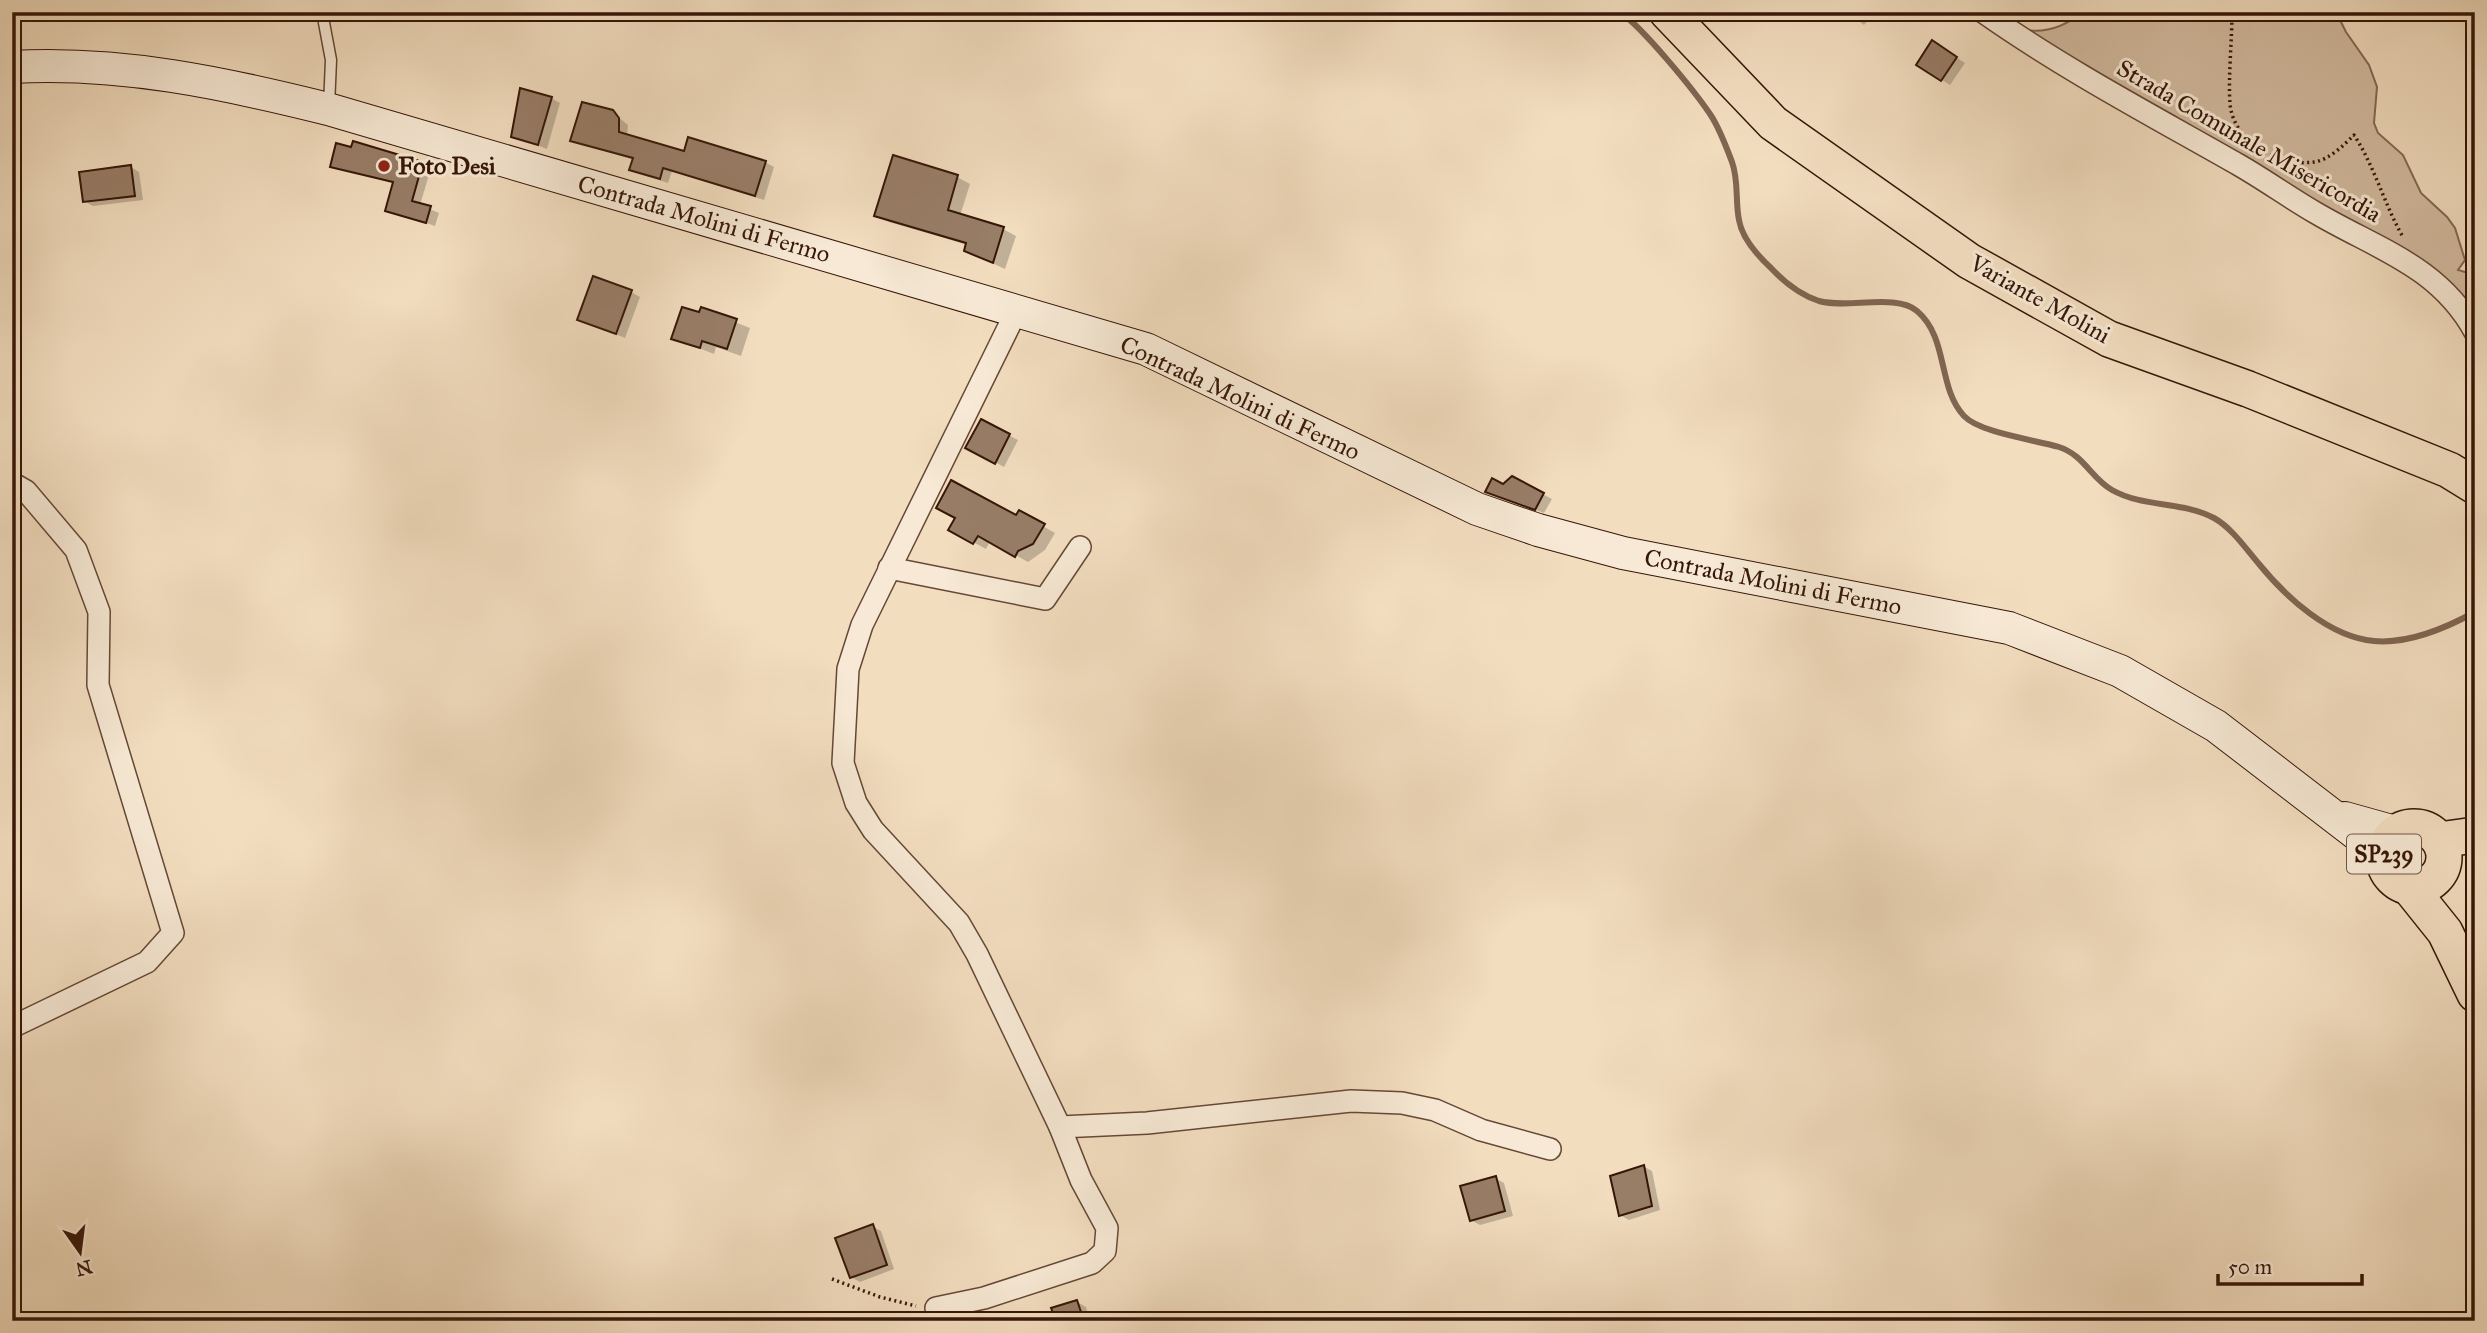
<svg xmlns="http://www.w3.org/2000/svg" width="2487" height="1333" font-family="'IM FELL Great Primer',serif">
  <rect width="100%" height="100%" fill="#f2ddbf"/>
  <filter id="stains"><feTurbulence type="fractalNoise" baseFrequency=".00286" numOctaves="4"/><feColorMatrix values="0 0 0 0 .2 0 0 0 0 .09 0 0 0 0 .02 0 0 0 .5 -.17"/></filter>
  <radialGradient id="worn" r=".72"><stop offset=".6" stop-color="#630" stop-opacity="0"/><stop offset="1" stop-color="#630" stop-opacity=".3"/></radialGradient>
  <!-- green -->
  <path fill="#d2bba0" stroke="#846854" stroke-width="2" d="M 2082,12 L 2336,12 L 2346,32 L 2369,65 L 2377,87 L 2374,123 L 2378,133 L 2403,155 L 2421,193 L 2447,217 L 2455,228 L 2465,260 L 2458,270 L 2475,275 L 2475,329 L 2467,315 L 2317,213 L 2025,30 C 2047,33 2065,27 2082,12 Z"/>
  <!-- shadow -->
  <g fill="#0003">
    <path d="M 1847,12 L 1875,12 L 1864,25 Z"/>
    <path d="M 1941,48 L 1965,63 L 1950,85 L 1918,65 Z"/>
    <path d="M 551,98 L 560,103 L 547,149 L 513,136 Z"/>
    <path d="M 612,112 L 628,125 L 627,136 L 685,153 L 765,162 L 774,167 L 764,200 L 672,171 L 668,183 L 640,174 L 631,170 L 634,160 L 572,141 Z"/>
    <path d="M 422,163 L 431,168 L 420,205 L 439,213 L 435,226 L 387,210 L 395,184 L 332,166 Z"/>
    <path d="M 131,167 L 139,172 L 143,200 L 93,206 L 84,201 Z"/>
    <path d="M 957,177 L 970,184 L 960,216 L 1003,229 L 1016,236 L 1005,269 L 966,251 L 968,245 L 889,222 L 877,215 Z"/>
    <path d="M 631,292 L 640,297 L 625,338 L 579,319 Z"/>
    <path d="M 702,309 L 750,328 L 741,356 L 716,347 L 714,354 L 673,338 Z"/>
    <path d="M 982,421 L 1018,440 L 1004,467 L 968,447 Z"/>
    <path d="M 1512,478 L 1552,499 L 1544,513 L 1487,492 L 1504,486 Z"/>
    <path d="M 1020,513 L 1055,533 L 1045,550 L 1028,562 L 990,541 L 986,549 L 951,530 L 1017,517 Z"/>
    <path d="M 1643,1166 L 1652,1171 L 1660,1210 L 1629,1220 L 1620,1215 Z"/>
    <path d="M 1495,1178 L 1504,1183 L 1513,1216 L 1480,1225 L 1471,1220 Z"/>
    <path d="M 872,1226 L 881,1231 L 894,1269 L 860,1282 L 851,1277 Z"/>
    <path d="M 1077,1302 L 1086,1307 L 1090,1321 L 1057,1321 Z"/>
  </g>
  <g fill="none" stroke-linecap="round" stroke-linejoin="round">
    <!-- stream -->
    <path stroke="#806551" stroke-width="6" d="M 1620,12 C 1643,28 1693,89 1710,114 C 1719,127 1726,146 1732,162 C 1739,181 1735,201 1739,220 C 1742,238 1757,255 1771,268 C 1784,282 1801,295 1819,301 C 1846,309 1897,293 1917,311 C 1949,338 1937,387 1964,416 C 1980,433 2036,440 2059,447 C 2084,455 2091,478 2112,490 C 2144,508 2182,501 2214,518 C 2232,528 2246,549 2259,564 C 2286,597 2329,637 2374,641 C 2407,644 2446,628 2475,612"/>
  </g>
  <!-- building -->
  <g fill="#987d67" stroke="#361608" stroke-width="2">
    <path d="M 1932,40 L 1957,57 L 1941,81 L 1916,65 Z"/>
    <path d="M 520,88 L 552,97 L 538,145 L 511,137 Z"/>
    <path d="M 582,102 L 613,110 L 619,118 L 619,132 L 684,151 L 688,137 L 766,161 L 755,196 L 663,168 L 660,179 L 629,170 L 633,158 L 570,141 Z"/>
    <path d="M 353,141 L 423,162 L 412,201 L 431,206 L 426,223 L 385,211 L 393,182 L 330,167 L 336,143 L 351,147 Z"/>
    <path d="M 893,155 L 958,175 L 948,210 L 1004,227 L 993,263 L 964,251 L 966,243 L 874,216 Z"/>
    <path d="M 131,165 L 135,196 L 83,202 L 79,172 Z"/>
    <path d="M 593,276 L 632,290 L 616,334 L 577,320 Z"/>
    <path d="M 682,307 L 699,312 L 701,307 L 737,319 L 727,349 L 702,341 L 700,348 L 671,339 Z"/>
    <path d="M 981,419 L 1010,434 L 995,464 L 965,448 Z"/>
    <path d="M 1512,476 L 1544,493 L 1535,510 L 1485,492 L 1492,478 L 1503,484 Z"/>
    <path d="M 951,480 L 1016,515 L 1019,510 L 1045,524 L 1033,544 L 1018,551 L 1015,557 L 978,536 L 973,544 L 948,530 L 955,518 L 936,508 Z"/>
    <path d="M 1644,1165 L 1652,1206 L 1619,1216 L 1610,1176 Z"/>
    <path d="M 1496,1176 L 1505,1211 L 1470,1221 L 1460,1186 Z"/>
    <path d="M 873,1224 L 887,1265 L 850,1278 L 835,1238 Z"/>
    <path d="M 1077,1300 L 1084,1321 L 1056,1321 L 1051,1308 Z"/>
  </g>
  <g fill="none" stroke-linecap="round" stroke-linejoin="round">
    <!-- service casing -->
    <g stroke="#654836" stroke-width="13">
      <path id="service" d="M 322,12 L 331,60 L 329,106"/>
    </g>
    <!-- minor casing -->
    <g stroke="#654836" stroke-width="24">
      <g id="minor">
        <path d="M 1983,12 C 2064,69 2153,116 2239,165 C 2265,180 2290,198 2316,213 C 2377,249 2439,266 2475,332"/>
        <path d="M 12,483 L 26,491 L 76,550 L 99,612 L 98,685 L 173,933 L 147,962 L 12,1027"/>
        <path d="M 889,568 L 1045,599 L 1080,547"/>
        <path d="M 1060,1127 L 1147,1123 L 1351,1101 L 1402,1103 L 1435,1110 L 1481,1130 L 1550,1149"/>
        <path d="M 936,1308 L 984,1298 L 1092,1263 L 1105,1251 L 1107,1228 L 1081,1180 L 1060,1127 L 977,954 L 959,923 L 873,830 L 856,803 L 843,763 L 848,669 L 862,625 L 1017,310"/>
      </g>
    </g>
    <!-- secondary casing -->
    <g stroke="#361608" stroke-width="34">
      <g id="secondary">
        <path d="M 12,67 C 121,61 224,83 328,109 L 1146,349 L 1477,509 L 1538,530 L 1623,553 L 2009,628 L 2120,671 L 2216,726 L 2384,855"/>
        <path d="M 2345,818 L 2395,832"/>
      </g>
    </g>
    <!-- primary casing -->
    <g stroke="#361608" stroke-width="38">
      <g id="primary">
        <path d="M 1667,12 L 1773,123 L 1969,261 L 2109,339 L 2248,389 L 2449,470 L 2475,486"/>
        <circle cx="2414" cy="857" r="30"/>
        <path d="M 2439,840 L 2475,835"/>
        <path d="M 2409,887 L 2445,932 L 2475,994"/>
      </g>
    </g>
    <!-- path -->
    <g stroke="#361608" stroke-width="3.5" stroke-dasharray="2 3.5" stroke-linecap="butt">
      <path d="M 2232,12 C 2232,41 2228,78 2230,104 C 2234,143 2278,167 2314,162 C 2329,160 2344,145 2354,135 C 2375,167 2384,204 2403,237"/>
      <path d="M 832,1279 L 880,1297 L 916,1306"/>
      <path d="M 906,1321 L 920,1315"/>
    </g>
    <!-- service -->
    <use href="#service" stroke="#f7e9d5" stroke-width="10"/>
    <!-- minor -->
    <use href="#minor" stroke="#f7e9d5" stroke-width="21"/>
    <!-- secondary -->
    <use href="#secondary" stroke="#f7e9d5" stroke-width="32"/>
    <!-- primary -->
    <use href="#primary" stroke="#f2ddbf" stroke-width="35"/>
  </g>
  <!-- markers -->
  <circle fill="#8f2418" stroke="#f7e9d5" stroke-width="2.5" cx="384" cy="166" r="7"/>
  <g text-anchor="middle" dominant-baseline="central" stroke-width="6" stroke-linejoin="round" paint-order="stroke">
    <!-- shield labels -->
    <rect fill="#f7e9d5" stroke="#705546" stroke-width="2" x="2347" y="834.5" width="74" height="39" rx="5"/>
    <g font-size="23" font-weight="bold" fill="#361608">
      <text x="2384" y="854">SP239</text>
    </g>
    <!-- street labels -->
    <g font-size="24" fill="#361608" stroke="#f7e9d5">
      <text transform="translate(2249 141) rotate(30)">Strada Comunale Misericordia</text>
      <text transform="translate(704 219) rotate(16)">Contrada Molini di Fermo</text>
      <text transform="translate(2040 299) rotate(29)">Variante Molini</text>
      <text transform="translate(1240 398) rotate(25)">Contrada Molini di Fermo</text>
      <text transform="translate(1773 582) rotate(11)">Contrada Molini di Fermo</text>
    </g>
    <!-- poi labels -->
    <g font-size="24" font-weight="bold" fill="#361608" stroke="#f7e9d5" text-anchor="start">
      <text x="398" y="166">Foto Desi</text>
    </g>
  </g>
  <!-- margin -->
  <rect width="2487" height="1333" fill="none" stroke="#f2ddbf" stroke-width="42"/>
  <rect x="14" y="14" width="2459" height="1305" fill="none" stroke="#361608" stroke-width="3.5"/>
  <rect x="21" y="21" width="2445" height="1291" fill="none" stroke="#361608" stroke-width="2"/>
  <!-- north arrow -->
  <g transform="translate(80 1252) rotate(166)" stroke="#f7e9d5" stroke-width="5" paint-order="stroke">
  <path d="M0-5L12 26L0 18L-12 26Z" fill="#361608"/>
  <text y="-10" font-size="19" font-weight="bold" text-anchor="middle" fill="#361608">N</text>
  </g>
  <!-- scale -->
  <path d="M2218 1274v10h144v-10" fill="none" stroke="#361608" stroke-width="3.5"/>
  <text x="2228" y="1274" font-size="21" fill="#361608" stroke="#f7e9d5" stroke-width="5" paint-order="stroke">50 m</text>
  <rect width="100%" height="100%" filter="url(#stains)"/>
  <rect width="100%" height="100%" fill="url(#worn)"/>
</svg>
